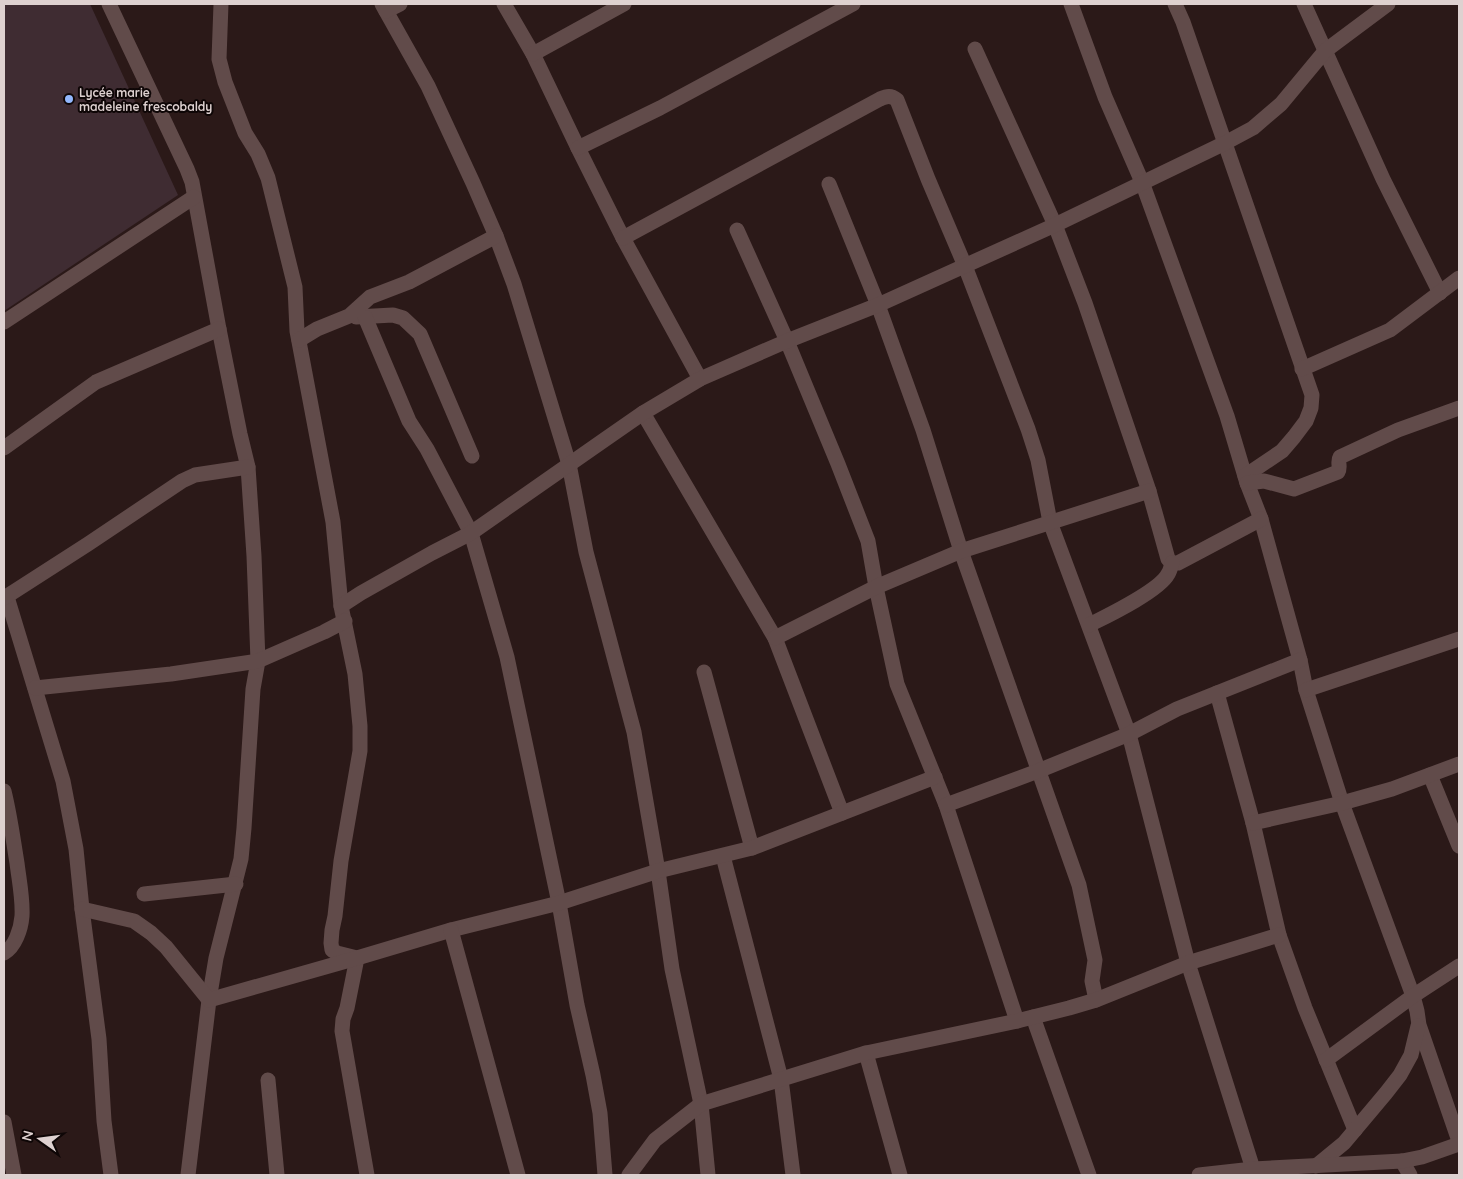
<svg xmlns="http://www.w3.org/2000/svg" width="1463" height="1179" font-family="Quicksand,sans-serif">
  <rect width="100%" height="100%" fill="#2b1918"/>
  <!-- building -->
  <path fill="#3f2c32" d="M 4,4 L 90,4 L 178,195 L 4,311 Z"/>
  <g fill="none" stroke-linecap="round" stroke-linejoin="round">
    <!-- minor -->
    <g stroke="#614b4a" stroke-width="15">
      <path d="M 109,4 L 187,169 L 192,182 L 219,329 L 240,434 L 248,467 L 254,556 L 258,661 L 253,689 L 244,828 L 241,859 L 216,958 L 209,1000 L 188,1175"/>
      <path d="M 221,4 L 219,59 L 225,82 L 245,133 L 258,154 L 268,178 L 295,287 L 297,331 L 333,522 L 341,606 L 355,674 L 360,726 L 360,751 L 341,861 L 335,916 L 332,930 L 331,943 L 332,950 L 337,953 L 357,958 L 347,1008 L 343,1019 L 342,1031 L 367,1175"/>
      <path d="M 382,4 L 428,86 L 473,183 L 496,236 L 514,284 L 569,464 L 586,552 L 634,732 L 658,871 L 672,969 L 701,1104 L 708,1175"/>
      <path d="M 504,4 L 533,54 L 578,148 L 623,238 L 700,379"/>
      <path d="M 1071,4 L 1105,97 L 1142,182 L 1227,416 L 1247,483 L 1261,519 L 1300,660 L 1306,690 L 1342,803 L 1413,996 L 1417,1011 L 1419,1025 L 1459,1141"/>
      <path d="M 1175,4 L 1183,22 L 1312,395 L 1311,408 L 1306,421 L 1294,437 L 1282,451 L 1245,476"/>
      <path d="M 1304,4 L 1383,179 L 1440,293"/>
      <path d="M 386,11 L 400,4"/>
      <path d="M 975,49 L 1055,225 L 1085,303 L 1149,491 L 1168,559 L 1172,563"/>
      <path d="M 533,54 L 624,4"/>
      <path d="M 578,148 L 660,108 L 853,4"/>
      <path d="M 829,184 L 878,305 L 923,430 L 961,551 L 1079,885 L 1095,960 L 1092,981 L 1096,1000"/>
      <path d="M 737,230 L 787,341 L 838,464 L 868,541 L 876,587 L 897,684 L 946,805 L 1017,1021"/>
      <path d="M 623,238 L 880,99 C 887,96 891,95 897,100 L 928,179 L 965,266 L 1028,429 L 1038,460 L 1050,522 L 1129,734 L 1188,963 L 1253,1169"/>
      <path d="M 356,317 L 393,315 L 403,318 L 420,334 L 472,456"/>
      <path d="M 365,317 L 409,421 L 427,449 L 471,533 L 507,657 L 559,903 L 577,1005 L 593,1075 L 600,1113 L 605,1175"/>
      <path d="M 4,322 L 194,197"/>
      <path d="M 299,340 L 317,329 L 349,316 L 370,297 L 409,282 L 496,236"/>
      <path d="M 1302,369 L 1390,330 L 1459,278"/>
      <path d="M 643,413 L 775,638 L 842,813"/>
      <path d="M 4,448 L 96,382 L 219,329"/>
      <path d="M 1247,483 L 1264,481 L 1294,489 L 1338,472 C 1341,467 1337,462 1340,457 L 1398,430 L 1459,408"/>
      <path d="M 1172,563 L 1178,563 L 1261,519"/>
      <path d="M 7,597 L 63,781 L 76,849 L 82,909 L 99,1039 L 104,1121 L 111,1175"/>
      <path d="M 4,598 L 88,544 L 182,481 L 195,475 L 248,467"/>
      <path d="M 341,606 L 361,593 L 432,553 L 471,533 L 607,438 L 643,413 L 700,379 L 787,341 L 878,305 L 1055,225 L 1225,143 L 1253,128 L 1281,104 L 1325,51 L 1388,4"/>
      <path d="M 1089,625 C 1107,616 1159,591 1168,574 C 1170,571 1171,567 1172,563"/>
      <path d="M 775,638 L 876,587 L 961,551 L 1149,491"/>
      <path d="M 704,672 L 752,848"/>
      <path d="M 35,688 L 171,674 L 258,661 L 324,632 L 345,621"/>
      <path d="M 1306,690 L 1459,639"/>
      <path d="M 1217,693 L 1253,823 L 1279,935 L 1305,1008 L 1355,1130"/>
      <path d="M 1430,775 L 1459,846"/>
      <path d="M 4,791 C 10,815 13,839 17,863 C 19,880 23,899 22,916 C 21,929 15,947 4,953"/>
      <path d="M 946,805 L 1038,771 L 1129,734 L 1177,709 L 1300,660"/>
      <path d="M 1253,823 L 1342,803 L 1392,789 L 1459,764"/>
      <path d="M 723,856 L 781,1079 L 793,1175"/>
      <path d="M 144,894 L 236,884"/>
      <path d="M 82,909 L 134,921 L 151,933 L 166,947 L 209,1000 L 357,958 L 451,930 L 559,903 L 658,871 L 752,848 L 935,777"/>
      <path d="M 451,930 L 518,1175"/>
      <path d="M 1033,1017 L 1089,1175"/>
      <path d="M 866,1053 L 900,1175"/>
      <path d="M 1326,1060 L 1413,996 L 1459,966"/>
      <path d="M 268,1080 L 277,1175"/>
      <path d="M 4,1122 L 14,1175"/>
      <path d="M 1402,1161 L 1410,1175"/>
      <path d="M 1316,1166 L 1344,1143 L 1386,1093 L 1400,1075 L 1411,1055 L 1418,1026"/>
      <path d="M 629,1175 L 655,1140 L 701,1104 L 866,1053 L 1017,1021 L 1069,1008 L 1096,1000 L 1188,963 L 1279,935"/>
      <path d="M 1199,1175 L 1253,1169 L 1402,1161 L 1422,1157 L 1459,1144"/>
    </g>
  </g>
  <!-- markers -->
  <circle fill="#92b7fd" stroke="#0e0606" stroke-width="2" cx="69" cy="99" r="5"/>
  <g text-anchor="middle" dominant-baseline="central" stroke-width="4" stroke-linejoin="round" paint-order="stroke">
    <!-- poi labels -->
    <g font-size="12" font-weight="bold" fill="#ded1d0" stroke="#0e0606" text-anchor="start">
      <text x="79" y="92">Lycée marie<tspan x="79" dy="14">madeleine frescobaldy</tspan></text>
    </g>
  </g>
  <!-- border -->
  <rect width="1463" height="1179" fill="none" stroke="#ded1d0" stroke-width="10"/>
  <!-- north arrow -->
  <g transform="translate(40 1139) rotate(284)" stroke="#0e0606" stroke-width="4" paint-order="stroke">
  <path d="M0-4L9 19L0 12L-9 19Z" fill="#ded1d0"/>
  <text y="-8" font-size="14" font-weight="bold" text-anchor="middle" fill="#ded1d0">N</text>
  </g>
</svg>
